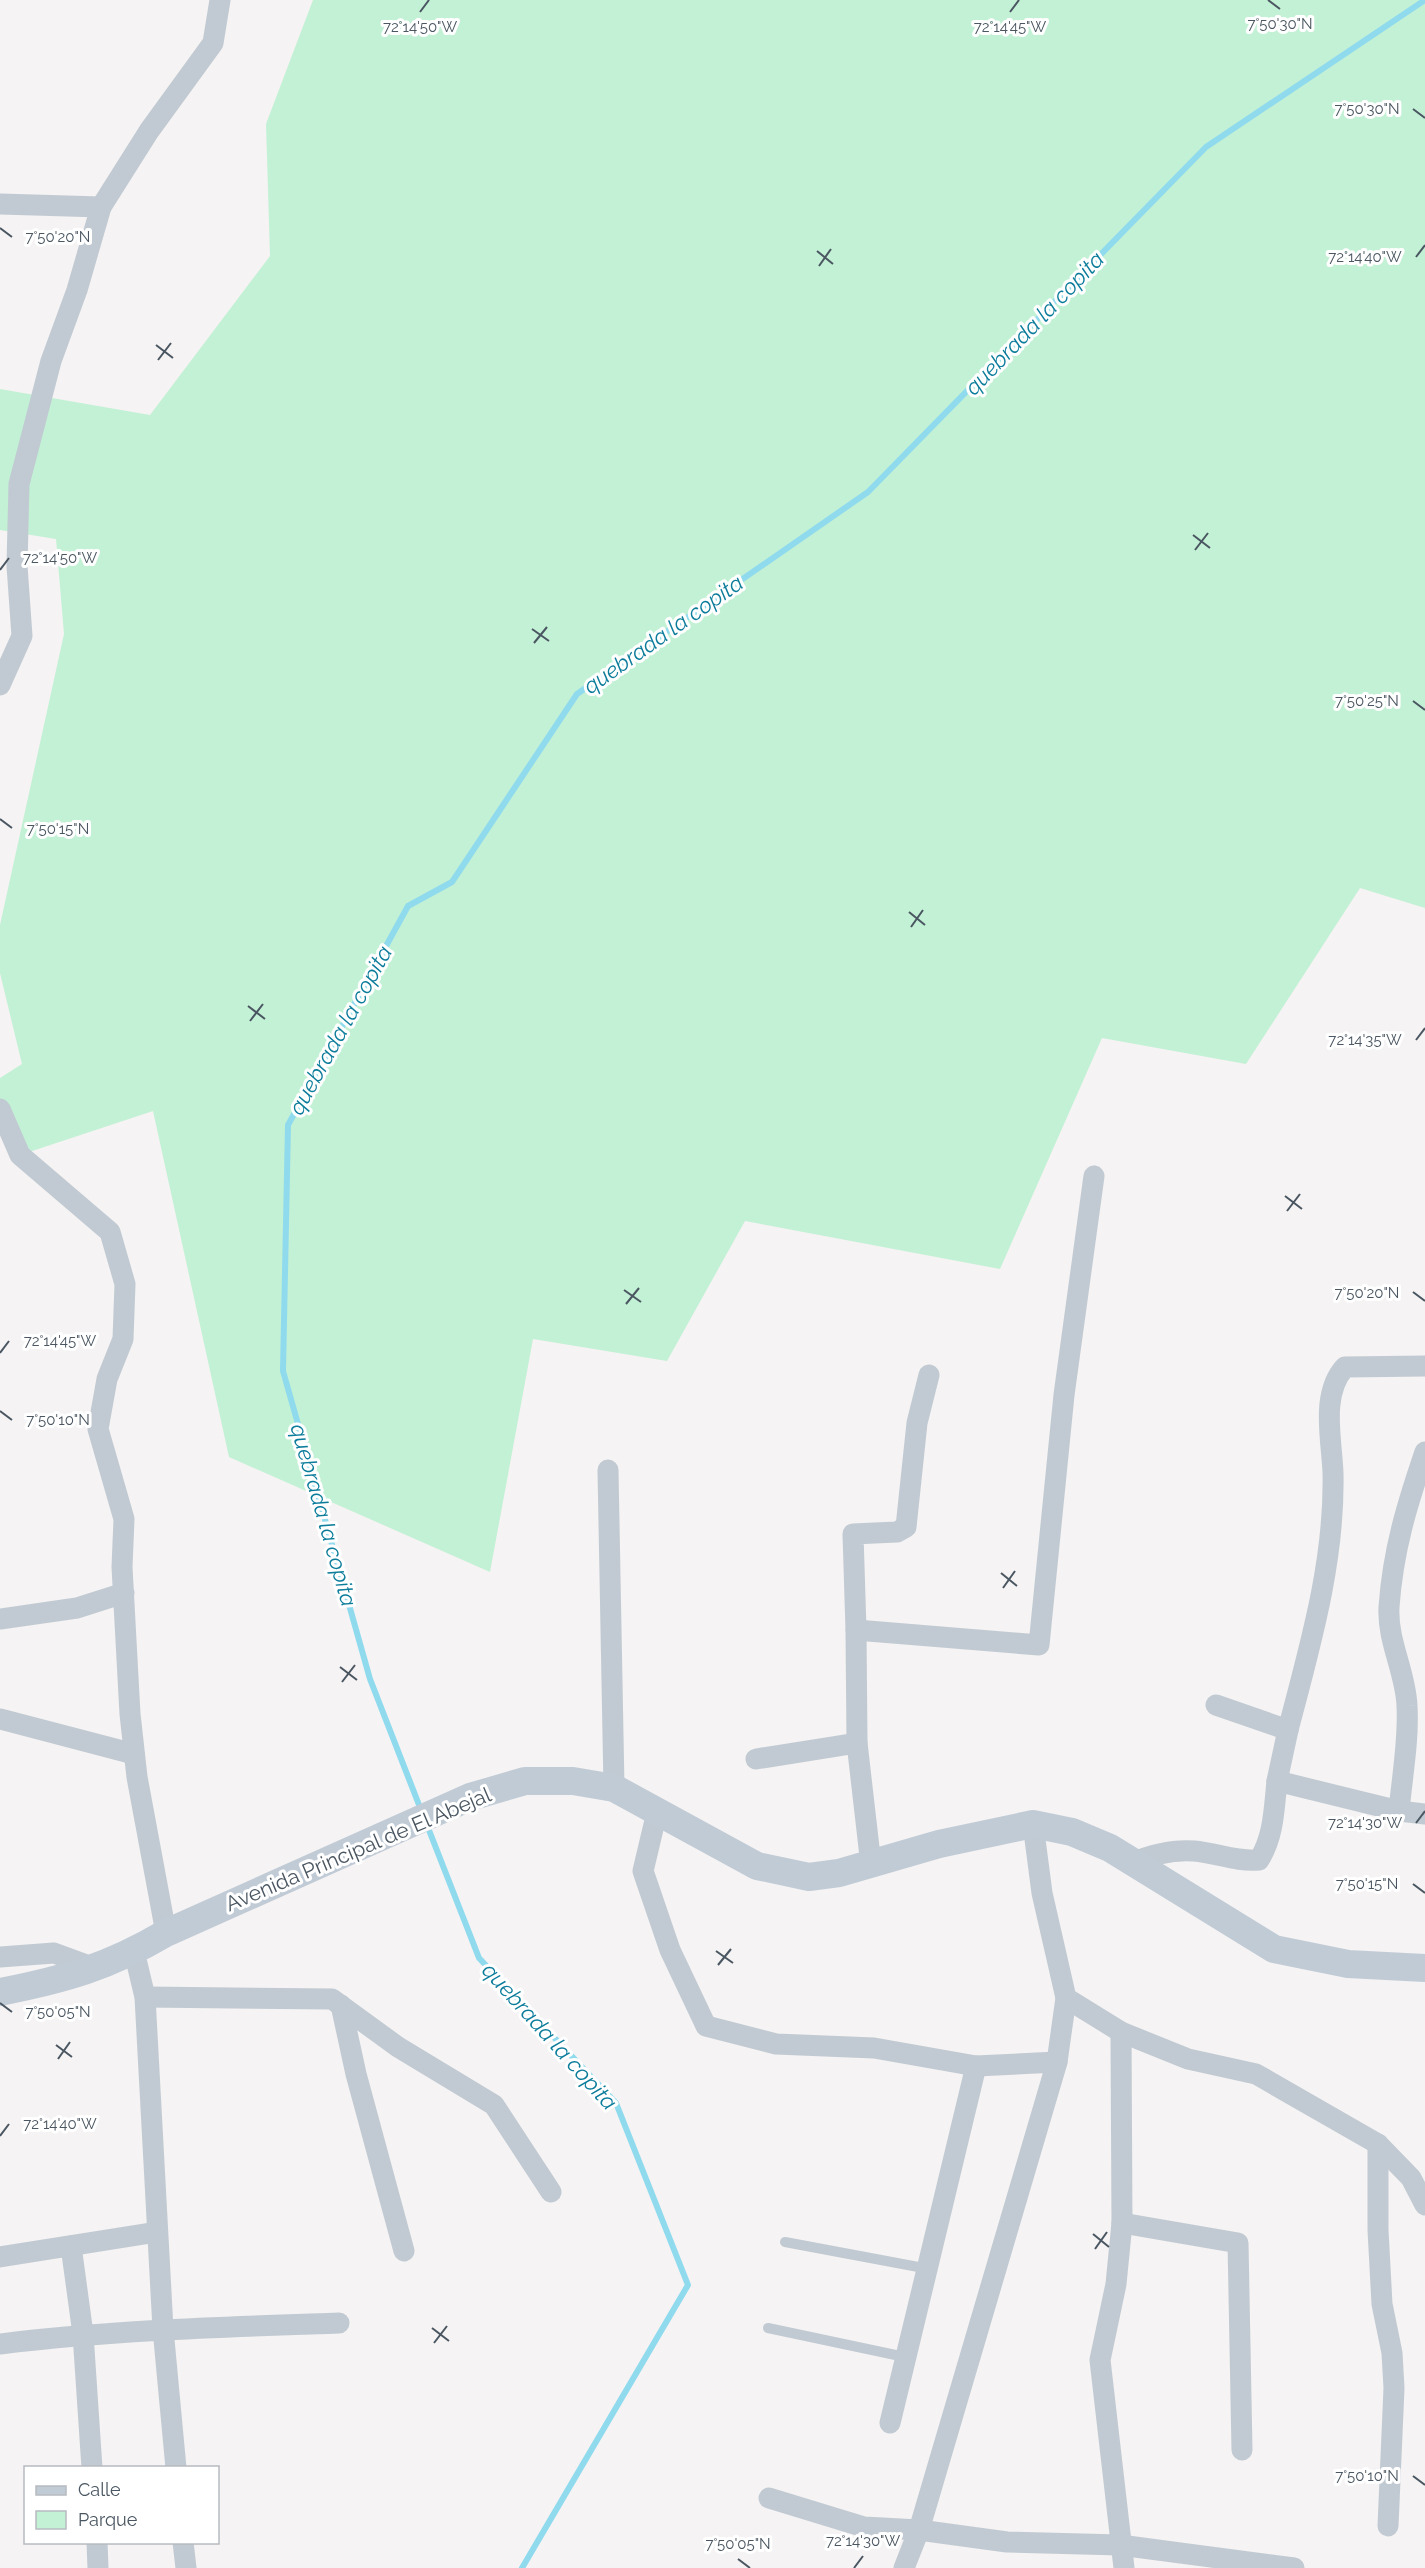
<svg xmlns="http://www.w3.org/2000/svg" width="1425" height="2568" font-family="Raleway,sans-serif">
  <rect width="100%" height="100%" fill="#f5f3f3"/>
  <!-- green -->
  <path fill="#c3f1d5" d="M 313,0 L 1425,0 L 1425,908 L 1360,888 L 1246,1064 L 1102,1038 L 1000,1269 L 745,1221 L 667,1361 L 533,1339 L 490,1572 L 229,1457 L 153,1111 L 20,1155 L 0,1109 L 0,1078 L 22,1064 L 0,973 L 0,925 L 64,634 L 56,539 L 0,530 L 0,389 L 150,415 L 270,256 L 266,124 Z"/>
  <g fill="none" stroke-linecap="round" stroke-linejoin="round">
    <!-- stream -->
    <g stroke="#90daee" stroke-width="6">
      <path d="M 421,1810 L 370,1679 L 283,1371 L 288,1125 L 408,906 L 452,882 L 577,694 L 868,492 L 1206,147 L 1425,0"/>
      <path d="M 427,1825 L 479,1958 L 616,2103 L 688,2285 L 522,2568"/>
    </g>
    <!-- service -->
    <g stroke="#c1cad2" stroke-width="10">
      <path d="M 785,2242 L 929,2269"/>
      <path d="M 768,2328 L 905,2357"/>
    </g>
    <!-- minor -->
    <g stroke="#c1cad2" stroke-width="21">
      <path d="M 0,204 L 101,207"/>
      <path d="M 0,685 L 22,636 L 17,566 L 19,484 L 51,361 L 77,290 L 101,207 L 149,131 L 213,43 L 220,0"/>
      <path d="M 0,1109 L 20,1155 L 110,1232 L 125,1284 L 123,1339 L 107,1379 L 98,1429 L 124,1519 L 122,1567 L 130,1714 L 137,1777 L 166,1933"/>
      <path d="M 608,1470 L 614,1788"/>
      <path d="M 0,1619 L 77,1608 L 124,1593"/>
      <path d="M 856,1630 L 853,1534 L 897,1532 L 906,1527 L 917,1423 L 929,1375"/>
      <path d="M 1216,1705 L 1288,1730 L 1277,1781 L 1399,1811 L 1425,1814"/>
      <path d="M 0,1719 L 134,1754"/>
      <path d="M 1288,1730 C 1310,1646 1335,1561 1333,1473 C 1332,1441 1320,1394 1345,1367 L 1425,1366"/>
      <path d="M 756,1759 L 857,1743"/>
      <path d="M 1399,1811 C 1402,1777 1409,1740 1407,1706 C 1406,1673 1387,1641 1389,1607 C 1393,1550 1407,1505 1425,1452"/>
      <path d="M 657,1812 L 643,1871 L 670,1950 L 706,2026 L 776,2044 L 874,2048 L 976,2066 L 1057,2062"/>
      <path d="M 1033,1824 L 1042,1893 L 1066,1998 L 1121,2032 L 1188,2059 L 1256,2074 L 1378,2144 L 1411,2178 L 1425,2205"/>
      <path d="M 1131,1863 C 1151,1855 1172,1849 1194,1851 C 1217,1853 1236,1862 1259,1860 C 1274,1836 1274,1809 1277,1781"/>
      <path d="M 871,1865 L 857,1743 L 856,1630 L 1039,1645 L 1064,1395 L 1094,1176"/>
      <path d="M 134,1951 L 145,1997 L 163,2329 L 176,2468"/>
      <path d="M 0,1957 L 54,1953 L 95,1968"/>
      <path d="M 145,1997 L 332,1999 L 398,2047 L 494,2105 L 551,2192"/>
      <path d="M 341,2005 L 356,2074 L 404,2251"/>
      <path d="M 1121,2032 L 1122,2223 L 1116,2284 L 1100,2360 L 1124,2568"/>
      <path d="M 1378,2144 L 1378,2230 L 1382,2304 L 1392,2353 L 1394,2388 L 1388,2526"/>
      <path d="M 1122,2223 L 1238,2243 L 1242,2450"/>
      <path d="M 71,2246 L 83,2334 L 92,2468"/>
      <path d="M 0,2257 L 157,2232"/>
      <path d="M 0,2344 C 113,2330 226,2327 339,2323"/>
      <path d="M 890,2423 L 976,2066"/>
      <path d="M 769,2498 L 864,2527 L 919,2530 L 1007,2542 L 1120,2545 L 1294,2568"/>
      <path d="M 97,2542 L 98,2568"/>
      <path d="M 183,2542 L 186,2568"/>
      <path d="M 904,2568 L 919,2530 L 1057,2062 L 1066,1998"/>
    </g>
    <!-- secondary -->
    <path stroke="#c1cbd6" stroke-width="28" d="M 0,1992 C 66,1979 108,1967 166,1933 L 470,1797 L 525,1781 L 573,1781 L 614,1788 L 757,1866 L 809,1877 L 839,1873 L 939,1844 L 1033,1824 L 1072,1832 L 1110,1848 L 1274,1949 L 1348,1964 L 1425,1968"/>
  </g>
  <!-- ticks -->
  <path fill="none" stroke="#4a5661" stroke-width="2" d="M 1268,0 L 1280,9M 420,12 L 429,0M 1010,12 L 1019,0M 1413,109 L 1425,118M 0,228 L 12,237M 817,251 L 833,264M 1416,257 L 1425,245M 819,266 L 831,249M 156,345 L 173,358M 158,360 L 171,343M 1193,535 L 1210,548M 1195,550 L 1208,533M 0,570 L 9,558M 532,629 L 549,641M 534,643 L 547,627M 1413,701 L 1425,710M 0,819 L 12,828M 909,912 L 925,925M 911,927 L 923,910M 248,1006 L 265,1019M 250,1021 L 263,1004M 1416,1040 L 1425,1028M 1285,1196 L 1302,1209M 1287,1211 L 1300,1194M 624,1290 L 641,1302M 1413,1292 L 1425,1301M 626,1304 L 639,1288M 0,1353 L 9,1341M 0,1411 L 12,1420M 1001,1573 L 1017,1586M 1003,1588 L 1015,1571M 340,1667 L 357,1680M 342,1682 L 355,1665M 1416,1823 L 1425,1811M 1413,1884 L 1425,1893M 716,1951 L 733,1963M 718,1965 L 731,1949M 0,2003 L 12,2012M 56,2045 L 72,2057M 58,2059 L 70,2042M 0,2136 L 9,2124M 1093,2234 L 1109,2247M 1095,2249 L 1107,2232M 432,2328 L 449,2341M 434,2343 L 447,2326M 1413,2476 L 1425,2485M 738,2559 L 750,2568M 854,2568 L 863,2556"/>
  <g text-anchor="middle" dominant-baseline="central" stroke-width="6" stroke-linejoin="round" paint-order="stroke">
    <!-- street labels -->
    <g font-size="21" fill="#4a5661" stroke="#fff">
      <text transform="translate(358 1849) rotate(-23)">Avenida Principal de El Abejal</text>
    </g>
    <!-- water labels -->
    <g font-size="22" font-style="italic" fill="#0c7c9b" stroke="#fff">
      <text transform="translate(1034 323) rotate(-46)">quebrada la copita</text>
      <text transform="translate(663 634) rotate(-35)">quebrada la copita</text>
      <text transform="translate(340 1030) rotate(-61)">quebrada la copita</text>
      <text transform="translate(324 1515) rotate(74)">quebrada la copita</text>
      <text transform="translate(550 2036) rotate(48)">quebrada la copita</text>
    </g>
  </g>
  <g font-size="15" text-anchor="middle" fill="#4a5661" stroke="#fff" stroke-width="6" stroke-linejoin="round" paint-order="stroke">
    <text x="1280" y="29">7°50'30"N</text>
    <text x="420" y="32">72°14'50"W</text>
    <text x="1010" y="32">72°14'45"W</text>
    <text x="1367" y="114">7°50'30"N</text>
    <text x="58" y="242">7°50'20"N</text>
    <text x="1365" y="262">72°14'40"W</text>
    <text x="60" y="563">72°14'50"W</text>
    <text x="1367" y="706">7°50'25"N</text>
    <text x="58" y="834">7°50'15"N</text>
    <text x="1365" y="1045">72°14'35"W</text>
    <text x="1367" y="1298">7°50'20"N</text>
    <text x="60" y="1346">72°14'45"W</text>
    <text x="58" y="1425">7°50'10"N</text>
    <text x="1365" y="1828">72°14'30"W</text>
    <text x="1367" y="1889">7°50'15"N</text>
    <text x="58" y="2017">7°50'05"N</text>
    <text x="60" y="2129">72°14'40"W</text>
    <text x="1367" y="2481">7°50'10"N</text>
    <text x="863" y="2546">72°14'30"W</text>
    <text x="738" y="2549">7°50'05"N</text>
  </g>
  <!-- legend -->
  <rect x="24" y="2466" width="195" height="78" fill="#ffffff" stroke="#b7bbc0" stroke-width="1.5"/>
  <rect x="36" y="2486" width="30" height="9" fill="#c1cbd6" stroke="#b7bbc0" stroke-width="1.5"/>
  <text x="78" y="2496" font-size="18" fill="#4a5661">Calle</text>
  <rect x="36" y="2511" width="30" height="18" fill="#c3f1d5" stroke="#b7bbc0" stroke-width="1.5"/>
  <text x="78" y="2526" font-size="18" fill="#4a5661">Parque</text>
</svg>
